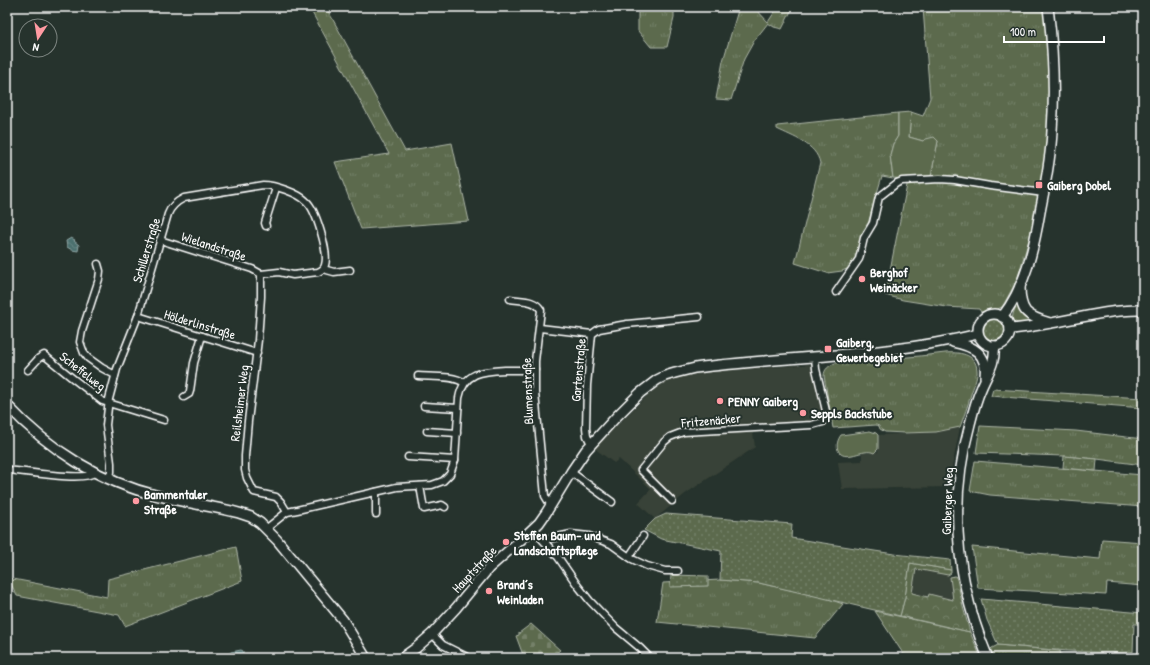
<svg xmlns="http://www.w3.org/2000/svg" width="1150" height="665" font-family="'Patrick Hand',sans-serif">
  <defs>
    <pattern id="grass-tufts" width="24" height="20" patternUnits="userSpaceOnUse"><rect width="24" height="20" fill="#5b6b4e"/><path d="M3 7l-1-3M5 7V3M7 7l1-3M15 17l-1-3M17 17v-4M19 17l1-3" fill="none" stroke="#748169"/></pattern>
    <pattern id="forest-crowns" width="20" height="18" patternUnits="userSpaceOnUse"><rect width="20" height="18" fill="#5b6b4e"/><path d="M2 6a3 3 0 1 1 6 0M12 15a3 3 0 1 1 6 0" fill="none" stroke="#748169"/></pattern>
    <pattern id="cemetery-stones" width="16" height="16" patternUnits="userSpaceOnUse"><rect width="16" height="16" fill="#5b6b4e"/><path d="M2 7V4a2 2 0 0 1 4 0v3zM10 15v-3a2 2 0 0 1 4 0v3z" fill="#748169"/></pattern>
    <pattern id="garden-dots" width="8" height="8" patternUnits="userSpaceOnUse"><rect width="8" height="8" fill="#5b6b4e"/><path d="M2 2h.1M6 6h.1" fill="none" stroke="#748169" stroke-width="1.8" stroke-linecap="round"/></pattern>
    <pattern id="water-waves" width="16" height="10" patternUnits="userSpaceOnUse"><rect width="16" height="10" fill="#4b706e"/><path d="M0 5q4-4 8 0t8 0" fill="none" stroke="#668584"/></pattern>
  </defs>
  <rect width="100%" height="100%" fill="#26332d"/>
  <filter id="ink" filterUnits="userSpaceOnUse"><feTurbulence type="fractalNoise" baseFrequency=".025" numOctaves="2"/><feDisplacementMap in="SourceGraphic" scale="8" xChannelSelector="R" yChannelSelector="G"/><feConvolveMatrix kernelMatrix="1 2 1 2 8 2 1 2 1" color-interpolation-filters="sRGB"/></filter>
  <g filter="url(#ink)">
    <!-- built -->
    <g fill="#394237">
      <path d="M 814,364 L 827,426 L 753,433 L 755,447 L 685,494 L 655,519 L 638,503 L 651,489 L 619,459 L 614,463 L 594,448 L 650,393 L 666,381 L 682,376 L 705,372 Z"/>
      <path d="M 960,427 L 948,487 L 842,489 L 838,462 L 862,461 L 862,453 L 878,452 L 878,435 L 936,432 Z"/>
      <path d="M 916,569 L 948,575 L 950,577 L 954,600 L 928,594 L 928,597 L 912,593 Z"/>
    </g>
    <!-- grass -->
    <g fill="url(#grass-tufts)" stroke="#adb5a6">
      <path d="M 309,7 L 326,7 L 405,151 L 452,143 L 469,221 L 361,229 L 335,162 L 389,154 Z"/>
      <path d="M 638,7 L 674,7 L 674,18 L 667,47 L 651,47 L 638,31 Z"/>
      <path d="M 739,7 L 754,7 L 768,22 L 778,7 L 793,7 L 782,29 L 774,27 L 768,23 L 754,41 L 744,59 L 731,100 L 716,99 L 723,61 Z"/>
      <path d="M 923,8 L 1044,11 L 1050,71 L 1050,102 L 1047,149 L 1030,236 L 1017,280 L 1005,302 L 1002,307 L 995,310 L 981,312 L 979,309 L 947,307 L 903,300 L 885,295 L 908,180 L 931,176 L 938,141 L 923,141 L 909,137 L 911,112 L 923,116 L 930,98 Z"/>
      <path d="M 898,113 L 898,136 L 893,144 L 890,155 L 893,178 L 882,176 L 860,251 L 849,268 L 842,271 L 827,273 L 795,263 L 820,163 C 816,144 793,137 777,129 L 777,126 Z"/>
      <path d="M 1017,303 L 1035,322 L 1018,323 L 1012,321 L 1013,314 Z"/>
      <path d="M 945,353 C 958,352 976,353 977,370 C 978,378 973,387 971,394 C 968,405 964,416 960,427 L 936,432 L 905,433 L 885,432 L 880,429 L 879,426 L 876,425 L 833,428 L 824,376 C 824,369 829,366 835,363 L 920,356 Z"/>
      <path d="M 993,389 L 1143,398 L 1143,408 L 991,396 Z"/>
      <path d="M 980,426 L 1076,431 L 1143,439 L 1143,465 L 1097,459 L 1064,456 L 976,453 Z"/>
      <path d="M 975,461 L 1143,475 L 1143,507 L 990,495 L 970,491 Z"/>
      <path d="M 1102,539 L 1143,542 L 1143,586 L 1107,583 L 1106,595 L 978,588 L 972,547 L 1100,559 Z"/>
      <path d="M 236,547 L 242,581 L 125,626 L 119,615 L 17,596 L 8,578 L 107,597 L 108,579 Z"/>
      <path d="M 720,580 L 759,583 L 826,598 L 843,604 L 815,638 L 657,622 L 663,583 Z"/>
      <path d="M 875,611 L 970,632 L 981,658 L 906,658 Z"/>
      <path d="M 998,645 L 1060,651 L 1062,658 L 994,658 L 990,650 L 992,648 Z"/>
    </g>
    <!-- forest -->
    <path fill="url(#forest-crowns)" stroke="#adb5a6" d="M 910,563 L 951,570 L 951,573 L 948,575 L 916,569 L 912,593 L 928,597 L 929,594 L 953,600 L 950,577 L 955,576 L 957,579 L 963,607 L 970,632 L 900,616 L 905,597 Z"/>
    <!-- cemetery -->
    <path fill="url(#cemetery-stones)" stroke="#adb5a6" d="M 531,624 L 560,650 L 555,654 L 559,658 L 522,658 L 523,655 L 516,636 L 519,635 L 519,633 Z"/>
    <!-- garden -->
    <g fill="url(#garden-dots)" stroke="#adb5a6">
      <circle cx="994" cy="331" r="12"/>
      <path d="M 1064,456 L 1097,459 L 1096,471 L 1063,468 Z"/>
      <path d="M 666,514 L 792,524 L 791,538 L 894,554 L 950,560 L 951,570 L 910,563 L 905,597 L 900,616 L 759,583 L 720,580 L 721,551 L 661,539 L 644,530 L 655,519 Z"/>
      <path d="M 671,575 L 708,576 L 708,586 L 670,587 Z"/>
      <path d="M 981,599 L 1143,613 L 1143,624 L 1134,624 L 1133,652 C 1088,654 1043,649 998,645 L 987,620 Z"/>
    </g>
    <!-- pitch -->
    <g fill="#5b6b4e" stroke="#adb5a6">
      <path d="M 911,112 L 909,137 L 923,141 L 926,139 L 934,137 L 938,141 L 931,176 L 927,181 L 893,178 L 890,155 L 893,144 L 898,136 L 898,113 Z"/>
      <path d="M 870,431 L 876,433 L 878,435 L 878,449 L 874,453 C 864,447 844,464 838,450 C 836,445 838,439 841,435 Z"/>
    </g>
    <!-- water -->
    <g fill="url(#water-waves)" stroke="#93a9a8">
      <path d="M 71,238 L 75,240 L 74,241 L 79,245 L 78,251 L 72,250 L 67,247 L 66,241 Z"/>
      <path d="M 241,650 L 243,651 L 243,655 C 238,658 235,658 229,658 L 227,655 L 231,652 Z"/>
    </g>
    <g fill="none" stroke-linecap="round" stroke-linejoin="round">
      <!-- street casing -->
      <g stroke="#fff" stroke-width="9">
        <g id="street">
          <path d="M 266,226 L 265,223 L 276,188"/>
          <path d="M 160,240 L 252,269 L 261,274"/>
          <path d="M 98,264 L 100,271 L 99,279 L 82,331 L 80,342 L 84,353 L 88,358 L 102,368 L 115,375"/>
          <path d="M 323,269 L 334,272 L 350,270"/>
          <path d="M 261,274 L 261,297 L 258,340 L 248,421 L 245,456 L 245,470 L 247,478 L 254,492 L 276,497 L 281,502 L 287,512"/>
          <path d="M 836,292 L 859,259 L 864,238 L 873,223 L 879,197 L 897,183 L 902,181 L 940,179 L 955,180 L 990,186 L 1044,193"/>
          <path d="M 510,299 C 521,301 535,299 541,310 L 535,361 L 535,393 L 545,496 L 548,501 L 552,504"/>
          <path d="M 138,316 L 257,353"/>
          <path d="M 540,328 L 592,334"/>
          <path d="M 28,370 L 39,358 L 44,355 L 71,377 L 102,401 L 164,420"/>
          <path d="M 418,376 C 430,377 455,375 464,383"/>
          <path d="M 184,397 L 189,394 L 190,391 L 194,363 L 202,336"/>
          <path d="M 424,406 L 458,408"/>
          <path d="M 427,431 L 457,433"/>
          <path d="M 591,444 L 587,436 L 586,428 L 587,385 L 592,334 L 599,329 L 627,324 L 699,317"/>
          <path d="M 408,457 L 455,460"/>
          <path d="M 7,470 C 23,471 84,482 94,473"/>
          <path d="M 571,472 L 612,502"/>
          <path d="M 109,480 L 111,472 L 111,463 L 106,425 L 109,399 L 117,369 L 138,316 L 168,214 C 171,206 176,202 184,198 L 263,185 C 275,185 298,193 306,201 C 316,209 329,253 325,265 C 324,269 322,270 318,272 L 293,275 L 279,272 L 261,274"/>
          <path d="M 420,486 L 424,509 L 442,505 L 445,507"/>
          <path d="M 376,492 L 376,514"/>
          <path d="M 672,501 L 641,470 L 664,442 L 670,437 L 683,432 L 812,425 L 823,422 L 826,415 L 826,411 L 816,369 L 815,357"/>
          <path d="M 267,528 L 287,512 L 297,510 L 397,487 L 432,485 L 443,481 L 450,474 L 455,460 L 459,398 C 464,371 484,371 507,370 C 516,370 526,370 535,370"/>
          <path d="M 533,529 L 558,557 L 578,586 L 590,601 L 616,628 L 640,648 L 650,658"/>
          <path d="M 544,540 L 571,534 L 589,536 L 611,544 L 632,559 L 647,566 L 665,571 L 678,571"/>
          <path d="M 629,557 L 643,536"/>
          <path d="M 432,634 L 443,645 L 469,658"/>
        </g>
      </g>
      <!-- secondary casing -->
      <g stroke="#fff" stroke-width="12">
        <g id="secondary">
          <path d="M 1020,286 C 1020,312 1026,316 1050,323"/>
          <circle cx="994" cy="330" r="16"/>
          <path d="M 1002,317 C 1025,288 1034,248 1040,212 C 1045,186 1051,158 1052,131 C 1055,90 1053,48 1048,7"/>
          <path d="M 1010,329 C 1055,326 1098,309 1143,310"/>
          <path d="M 953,342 C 973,346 988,353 985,377"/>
          <path d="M 7,405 C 48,449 100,482 159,496 C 185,503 213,506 239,513 L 251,517 L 260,523 L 277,540 L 343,620 L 366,658"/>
          <path d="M 402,658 L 416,648 L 432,634 L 456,608 L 489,568 L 524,537 L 539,523 L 546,513 L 571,472 L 586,450 L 617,416 L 640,393 L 657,380 L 665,376 L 675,373 L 695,368 C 789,356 885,357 978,334"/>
          <path d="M 988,658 C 956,582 948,504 970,424 C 973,412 976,400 981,389 C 987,374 996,363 994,346"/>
        </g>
      </g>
      <!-- street -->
      <use href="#street" stroke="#26332d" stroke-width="6"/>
      <!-- secondary -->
      <use href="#secondary" stroke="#26332d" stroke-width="9"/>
    </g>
  </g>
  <!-- markers -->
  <g fill="#ff9aa2" stroke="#26332d" stroke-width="1.5">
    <rect x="1035" y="181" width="8" height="8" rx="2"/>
    <circle cx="862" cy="279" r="4"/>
    <rect x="824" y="345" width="8" height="8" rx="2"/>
    <circle cx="720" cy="401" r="4"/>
    <circle cx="803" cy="413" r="4"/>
    <circle cx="136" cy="501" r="4"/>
    <circle cx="506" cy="542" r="4"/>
    <circle cx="489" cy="591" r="4"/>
  </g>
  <g text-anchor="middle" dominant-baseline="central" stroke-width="4" stroke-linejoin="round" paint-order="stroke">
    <!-- poi labels -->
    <g font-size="13" font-weight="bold" fill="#fff" stroke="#26332d" text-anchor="start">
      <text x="1047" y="185">Gaiberg Dobel</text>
      <text x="870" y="272">Berghof<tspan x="870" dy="15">Weinäcker</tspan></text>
      <text x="836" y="342">Gaiberg,<tspan x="836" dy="15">Gewerbegebiet</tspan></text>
      <text x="728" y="401">PENNY Gaiberg</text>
      <text x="811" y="413">Seppls Backstube</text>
      <text x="144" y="494">Bammentaler<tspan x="144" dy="15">Straße</tspan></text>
      <text x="514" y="535">Steffen Baum- und<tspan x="514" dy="15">Landschaftspflege</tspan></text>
      <text x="497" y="584">Brand´s<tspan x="497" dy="15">Weinladen</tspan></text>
    </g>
    <!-- street labels -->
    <g font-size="13" fill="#fff" stroke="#26332d">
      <text transform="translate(214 246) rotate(18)">Wielandstraße</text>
      <text transform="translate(146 250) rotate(-73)">Schillerstraße</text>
      <text transform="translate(200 324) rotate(17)">Hölderlinstraße</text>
      <text transform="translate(578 370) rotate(-85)">Gartenstraße</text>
      <text transform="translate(83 371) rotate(38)">Scheffelweg</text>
      <text transform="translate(527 391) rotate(-92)">Blumenstraße</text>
      <text transform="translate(239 403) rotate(-83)">Reilsheimer Weg</text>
      <text transform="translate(711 420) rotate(-5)">Fritzenäcker</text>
      <text transform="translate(947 501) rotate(-88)">Gaiberger Weg</text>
      <text transform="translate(474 569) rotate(-47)">Hauptstraße</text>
    </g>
  </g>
  <!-- margin -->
  <rect width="1150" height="665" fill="none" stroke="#26332d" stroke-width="24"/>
  <rect x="12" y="12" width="1126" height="641" fill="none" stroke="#fff" stroke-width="1.5" filter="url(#ink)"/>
  <!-- north arrow -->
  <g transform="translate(38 38) rotate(192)"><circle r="19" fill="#26332d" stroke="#7d8581"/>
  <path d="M0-3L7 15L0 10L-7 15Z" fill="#ff9aa2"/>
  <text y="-6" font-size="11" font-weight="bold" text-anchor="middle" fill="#ffffff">N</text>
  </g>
  <!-- scale -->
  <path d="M1004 36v6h100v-6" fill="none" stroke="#ffffff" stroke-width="2"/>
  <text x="1010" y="36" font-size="12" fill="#ffffff" stroke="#26332d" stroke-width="3" paint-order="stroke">100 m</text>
</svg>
